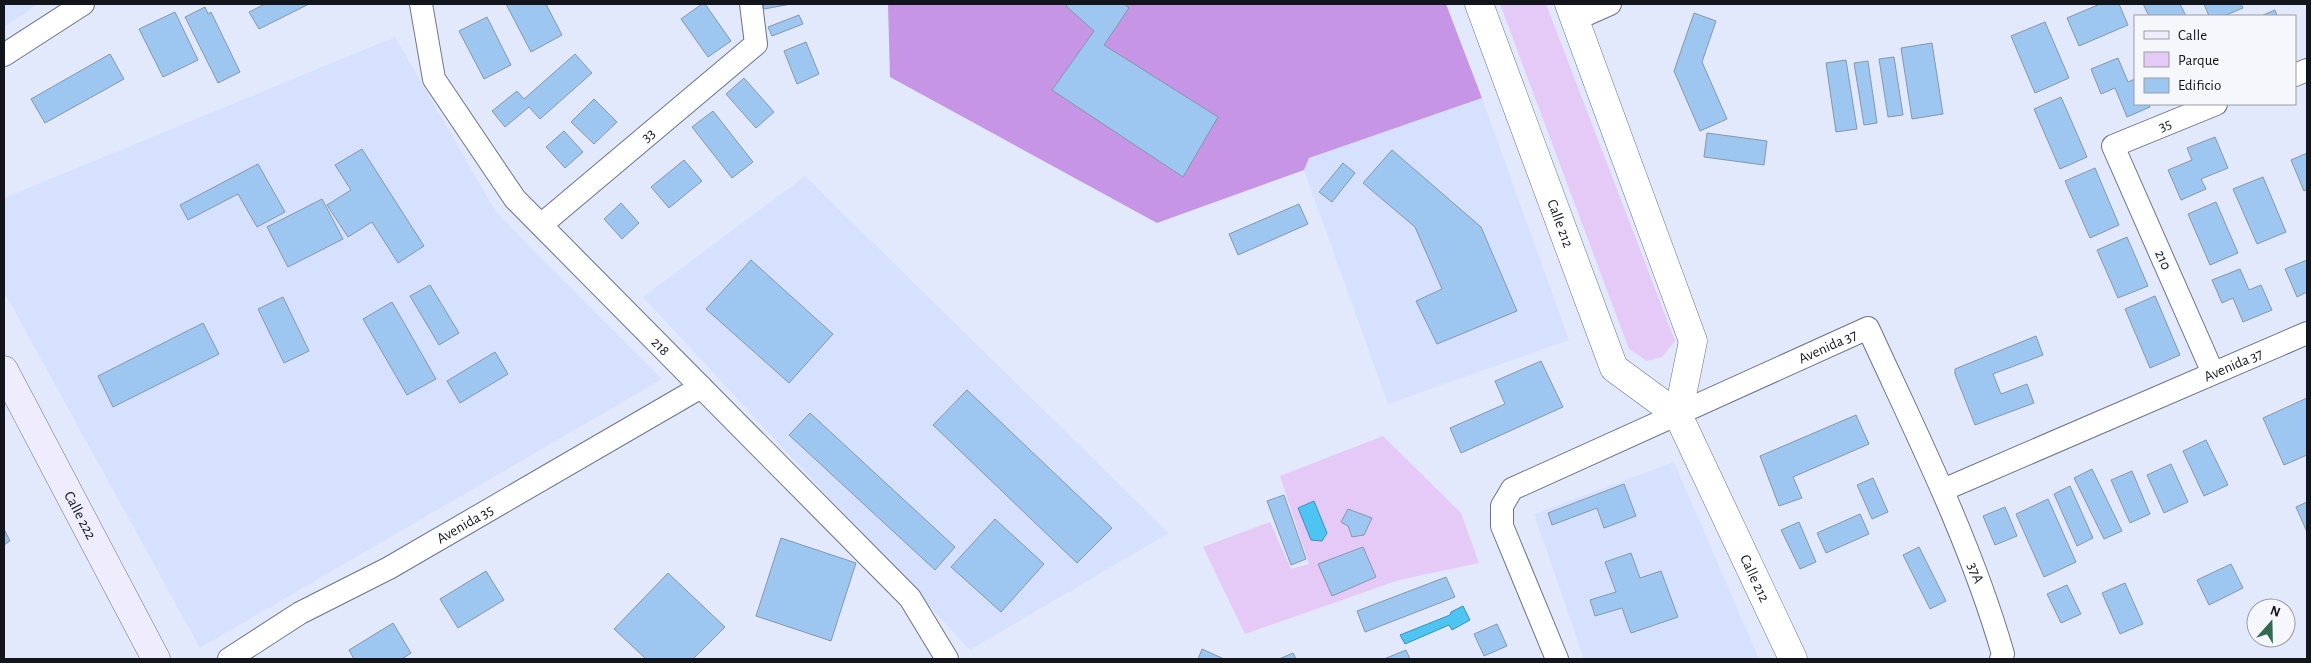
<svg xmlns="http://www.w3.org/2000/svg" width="2311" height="663" font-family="'Alegreya Sans',sans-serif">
  <rect width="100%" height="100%" fill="#e3e9fc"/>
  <!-- built -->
  <g fill="#d6e1ff">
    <path d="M 4,4 L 38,4 L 4,27 Z"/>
    <path d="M 395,37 L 496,212 L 662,379 L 200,648 L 4,292 L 4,198 Z"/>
    <path d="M 1482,98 L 1569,340 L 1388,404 L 1304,170 L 1309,158 Z"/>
    <path d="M 805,176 L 1169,533 L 970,650 L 643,297 Z"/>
    <path d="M 1674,462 L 1759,659 L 1584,659 L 1534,514 Z"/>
  </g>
  <!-- green -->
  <g fill="#e5c9f6">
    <path d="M 1500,4 L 1546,4 L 1675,341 L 1662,357 L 1647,361 L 1629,349 Z"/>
    <path d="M 1383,436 L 1461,513 L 1479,563 L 1399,580 L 1245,634 L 1203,547 L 1270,522 L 1291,569 L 1309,564 L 1280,476 Z"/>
  </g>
  <!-- forest -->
  <path fill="#c795e5" d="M 888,4 L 1446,4 L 1482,98 L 1309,158 L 1304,170 L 1157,223 L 890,77 Z"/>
  <!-- water -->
  <g fill="#4ec4f3" stroke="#3c90b3">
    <path d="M 1314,501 L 1327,533 L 1322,541 L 1311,540 L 1298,508 Z"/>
    <path d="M 1463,606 L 1470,620 L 1452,630 L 1449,625 L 1405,644 L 1400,635 L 1450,615 L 1451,612 Z"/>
  </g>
  <!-- building -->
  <g fill="#9dc6f0" stroke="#8697a8">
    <path d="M 265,4 L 309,4 L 259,29 L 249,12 Z"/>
    <path d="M 506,4 L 546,4 L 562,35 L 531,52 Z"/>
    <path d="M 702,4 L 705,4 L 731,41 L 708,57 L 681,19 Z"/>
    <path d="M 763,4 L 791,4 L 764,9 Z"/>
    <path d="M 1068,4 L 1124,4 L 1129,8 L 1104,45 L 1218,117 L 1183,177 L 1052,90 L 1094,31 L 1066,6 Z"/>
    <path d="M 2100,4 L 2119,4 L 2128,25 L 2079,46 L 2067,18 Z"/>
    <path d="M 2143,4 L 2180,4 L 2186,16 L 2149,16 Z"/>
    <path d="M 2204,4 L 2241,4 L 2243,8 L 2224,16 L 2209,16 Z"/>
    <path d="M 205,7 L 208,14 L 211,12 L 240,72 L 218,83 L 185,17 Z"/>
    <path d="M 2275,10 L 2277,16 L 2261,16 Z"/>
    <path d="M 175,12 L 198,60 L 163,77 L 139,29 Z"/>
    <path d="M 1694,13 L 1716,21 L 1702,62 L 1727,119 L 1700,131 L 1674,71 Z"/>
    <path d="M 799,15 L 803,24 L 772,36 L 768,27 Z"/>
    <path d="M 487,17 L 511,65 L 484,79 L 459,31 Z"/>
    <path d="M 2045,22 L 2069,78 L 2035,93 L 2011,36 Z"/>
    <path d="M 806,42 L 819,74 L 797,84 L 784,51 Z"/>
    <path d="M 1932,43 L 1943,114 L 1912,119 L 1901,48 Z"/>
    <path d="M 110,54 L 124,79 L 45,123 L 31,99 Z"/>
    <path d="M 575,54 L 592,73 L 540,119 L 529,107 L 505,127 L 492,111 L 517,91 L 524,99 Z"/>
    <path d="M 1894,57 L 1903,115 L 1888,117 L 1879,59 Z"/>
    <path d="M 2118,58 L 2128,82 L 2135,79 L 2135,104 L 2149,104 L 2150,107 L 2127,117 L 2115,88 L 2101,94 L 2091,69 Z"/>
    <path d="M 1846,60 L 1857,129 L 1836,132 L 1826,63 Z"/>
    <path d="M 1868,61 L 1877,123 L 1864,125 L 1854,63 Z"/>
    <path d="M 744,78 L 774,112 L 756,128 L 726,94 Z"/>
    <path d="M 2061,97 L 2087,157 L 2060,169 L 2034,109 Z"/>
    <path d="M 594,99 L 617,122 L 594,144 L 571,122 Z"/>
    <path d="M 713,111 L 753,162 L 732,178 L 692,127 Z"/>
    <path d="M 564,131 L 583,152 L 565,168 L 546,147 Z"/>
    <path d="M 1707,133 L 1767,141 L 1764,165 L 1704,157 Z"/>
    <path d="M 2215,137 L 2228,168 L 2201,179 L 2206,189 L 2181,200 L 2168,170 L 2192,160 L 2187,148 Z"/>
    <path d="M 362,149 L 424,246 L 398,263 L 372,222 L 348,237 L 327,205 L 351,190 L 335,165 Z"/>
    <path d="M 1392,150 L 1481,227 L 1517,311 L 1437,344 L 1416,301 L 1442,289 L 1415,227 L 1363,183 Z"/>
    <path d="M 2307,153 L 2307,189 L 2304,191 L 2291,160 Z"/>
    <path d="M 684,160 L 702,181 L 669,208 L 651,187 Z"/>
    <path d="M 1343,163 L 1355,173 L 1332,202 L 1319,192 Z"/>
    <path d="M 258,164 L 285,212 L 257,227 L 238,194 L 188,220 L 180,205 Z"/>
    <path d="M 2095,168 L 2119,225 L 2090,238 L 2065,181 Z"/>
    <path d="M 2263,177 L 2286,232 L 2257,244 L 2233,189 Z"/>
    <path d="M 322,199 L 343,239 L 288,267 L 267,227 Z"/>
    <path d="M 2216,202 L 2238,253 L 2210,265 L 2188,214 Z"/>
    <path d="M 621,203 L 639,223 L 622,239 L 604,219 Z"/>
    <path d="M 1299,204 L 1308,224 L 1238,255 L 1229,234 Z"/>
    <path d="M 2127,237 L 2148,286 L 2118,298 L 2097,250 Z"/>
    <path d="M 751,260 L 833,334 L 789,383 L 706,309 Z"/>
    <path d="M 2307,260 L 2307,292 L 2297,297 L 2285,269 Z"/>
    <path d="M 2240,269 L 2249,290 L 2261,285 L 2272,310 L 2243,322 L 2233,298 L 2222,303 L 2212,280 Z"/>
    <path d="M 430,285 L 459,333 L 439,345 L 410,296 Z"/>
    <path d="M 2155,296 L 2180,355 L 2150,368 L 2125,309 Z"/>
    <path d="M 283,297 L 309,351 L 284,363 L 258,309 Z"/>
    <path d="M 392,302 L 436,379 L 407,395 L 363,319 Z"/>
    <path d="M 203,323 L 219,354 L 113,407 L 98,376 Z"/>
    <path d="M 2036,336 L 2043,355 L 1993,374 L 2001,394 L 2027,384 L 2034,403 L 1975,425 L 1955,374 L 1955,369 Z"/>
    <path d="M 495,352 L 508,374 L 460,403 L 447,381 Z"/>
    <path d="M 1541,361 L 1563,407 L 1461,453 L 1450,428 L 1505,404 L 1495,381 Z"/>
    <path d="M 967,390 L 1112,528 L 1077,563 L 933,425 Z"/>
    <path d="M 2307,398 L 2307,455 L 2284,465 L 2263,418 Z"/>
    <path d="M 810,413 L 955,547 L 935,570 L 789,435 Z"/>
    <path d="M 1856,415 L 1869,444 L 1793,477 L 1802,498 L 1779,506 L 1760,456 Z"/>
    <path d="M 2206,440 L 2228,485 L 2204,496 L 2183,451 Z"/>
    <path d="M 2171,464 L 2188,502 L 2164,513 L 2147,475 Z"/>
    <path d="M 2092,469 L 2122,531 L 2104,539 L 2074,478 Z"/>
    <path d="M 2132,471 L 2150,514 L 2130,523 L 2111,480 Z"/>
    <path d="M 1873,478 L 1888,512 L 1872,519 L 1857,485 Z"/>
    <path d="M 1624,484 L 1636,516 L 1604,528 L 1597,508 L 1552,525 L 1548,513 Z"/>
    <path d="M 2070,486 L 2093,538 L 2077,546 L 2054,494 Z"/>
    <path d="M 1284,495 L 1306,559 L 1291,565 L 1267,501 Z"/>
    <path d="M 2048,499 L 2076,562 L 2044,577 L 2016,514 Z"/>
    <path d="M 2307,502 L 2307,532 L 2296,507 Z"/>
    <path d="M 2005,507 L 2017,536 L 1995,545 L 1983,516 Z"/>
    <path d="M 1348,509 L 1372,518 L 1364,535 L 1352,537 L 1348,526 L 1341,522 Z"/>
    <path d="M 1860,514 L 1869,534 L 1826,553 L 1817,533 Z"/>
    <path d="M 995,519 L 1044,564 L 1001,612 L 951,567 Z"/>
    <path d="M 1799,522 L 1816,562 L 1800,569 L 1781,530 Z"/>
    <path d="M 4,529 L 10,541 L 4,545 Z"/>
    <path d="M 781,538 L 856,563 L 831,641 L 756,616 Z"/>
    <path d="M 1363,547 L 1376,577 L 1332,596 L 1318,564 Z"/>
    <path d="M 1919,547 L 1946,601 L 1930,609 L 1903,555 Z"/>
    <path d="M 1631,553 L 1640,578 L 1661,571 L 1678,617 L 1631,633 L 1622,608 L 1595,616 L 1590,600 L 1616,592 L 1605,562 Z"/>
    <path d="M 2231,564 L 2243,588 L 2209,605 L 2197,580 Z"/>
    <path d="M 486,571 L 504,600 L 458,628 L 440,599 Z"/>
    <path d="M 668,573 L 725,627 L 693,659 L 646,659 L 614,629 Z"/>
    <path d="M 1446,577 L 1455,597 L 1365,632 L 1357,611 Z"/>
    <path d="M 2125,583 L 2143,624 L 2120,634 L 2102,593 Z"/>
    <path d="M 2067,585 L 2081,614 L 2061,623 L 2047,594 Z"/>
    <path d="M 393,623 L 411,653 L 402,659 L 354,659 L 349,650 Z"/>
    <path d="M 1497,624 L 1507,646 L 1484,656 L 1474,634 Z"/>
    <path d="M 1202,649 L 1224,659 L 1198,659 Z"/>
    <path d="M 1406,650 L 1410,659 L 1384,659 Z"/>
    <path d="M 1293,653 L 1296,659 L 1279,659 Z"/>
  </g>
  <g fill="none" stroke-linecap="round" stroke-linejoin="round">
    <!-- minor casing -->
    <g stroke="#6c7387" stroke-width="24">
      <g id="minor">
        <path id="s1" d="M 421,4 L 434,79 L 515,199 L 910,598 L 947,659"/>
        <path d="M 1574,20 L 1610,4"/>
        <path d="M 4,55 L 83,4"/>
        <path d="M 2295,75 L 2307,70"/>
        <path id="s2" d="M 541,225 L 756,44 L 751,4"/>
        <path id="s3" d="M 2213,373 L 2113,146 L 2216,104"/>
        <path id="s4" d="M 1943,490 L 2307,333"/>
        <path id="s5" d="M 229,659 L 300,613 L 389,568 L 701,387"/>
        <path id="s6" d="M 1557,659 L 1502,526 L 1502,506 L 1512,489 L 1868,328 C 1917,435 1970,540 2003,654 L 2001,659"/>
      </g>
    </g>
    <!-- tertiary casing -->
    <g stroke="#6c7387" stroke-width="29">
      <g id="tertiary">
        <path id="s7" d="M 1479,4 L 1614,368 L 1678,415 L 1793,659"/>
        <path d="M 1569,4 L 1693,341 L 1678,415"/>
      </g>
    </g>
    <!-- secondary casing -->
    <g stroke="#6c7387" stroke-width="29">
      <g id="secondary">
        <path id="s8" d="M 4,370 L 156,659"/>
      </g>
    </g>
    <!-- minor -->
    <use href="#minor" stroke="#fff" stroke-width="22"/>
    <!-- tertiary -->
    <use href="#tertiary" stroke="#fff" stroke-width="28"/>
    <!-- secondary -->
    <use href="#secondary" stroke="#efecfe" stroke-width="28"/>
  </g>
  <g text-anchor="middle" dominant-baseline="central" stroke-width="4" stroke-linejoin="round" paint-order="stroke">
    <!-- street labels -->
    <g font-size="15" fill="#13151d" stroke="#f5f7fb">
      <text stroke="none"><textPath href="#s3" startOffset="304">35</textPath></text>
      <text stroke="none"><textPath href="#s2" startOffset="140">33</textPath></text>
      <text stroke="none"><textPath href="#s7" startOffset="234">Calle 212</textPath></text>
      <text transform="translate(2163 260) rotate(66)">210</text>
      <text stroke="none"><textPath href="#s1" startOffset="428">218</textPath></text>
      <text stroke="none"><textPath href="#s6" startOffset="530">Avenida 37</textPath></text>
      <text stroke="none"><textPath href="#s4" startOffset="316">Avenida 37</textPath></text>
      <text stroke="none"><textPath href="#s8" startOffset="164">Calle 222</textPath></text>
      <text stroke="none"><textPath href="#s5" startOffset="272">Avenida 35</textPath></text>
      <text stroke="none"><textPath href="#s6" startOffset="842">37A</textPath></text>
      <text stroke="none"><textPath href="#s7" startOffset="648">Calle 212</textPath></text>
    </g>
  </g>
  <!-- border -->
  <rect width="2311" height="663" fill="none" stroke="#13151d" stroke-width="10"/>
  <!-- legend -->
  <rect x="2134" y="15" width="162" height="90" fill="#f5f7fb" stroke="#9b9da2"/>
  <rect x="2144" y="31" width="25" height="8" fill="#efecfe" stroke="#9b9da2"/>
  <text x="2178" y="40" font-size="15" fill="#13151d">Calle</text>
  <rect x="2144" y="52" width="25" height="15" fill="#e5c9f6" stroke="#9b9da2"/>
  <text x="2178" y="65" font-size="15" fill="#13151d">Parque</text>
  <rect x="2144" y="78" width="25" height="15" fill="#9dc6f0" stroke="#9b9da2"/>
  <text x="2178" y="90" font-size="15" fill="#13151d">Edificio</text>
  <!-- north arrow -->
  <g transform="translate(2271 623) rotate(20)"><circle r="24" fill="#f5f7fb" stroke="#9b9da2"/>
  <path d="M0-4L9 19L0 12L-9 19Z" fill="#316a52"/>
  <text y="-8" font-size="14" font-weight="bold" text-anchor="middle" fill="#13151d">N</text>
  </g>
</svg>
